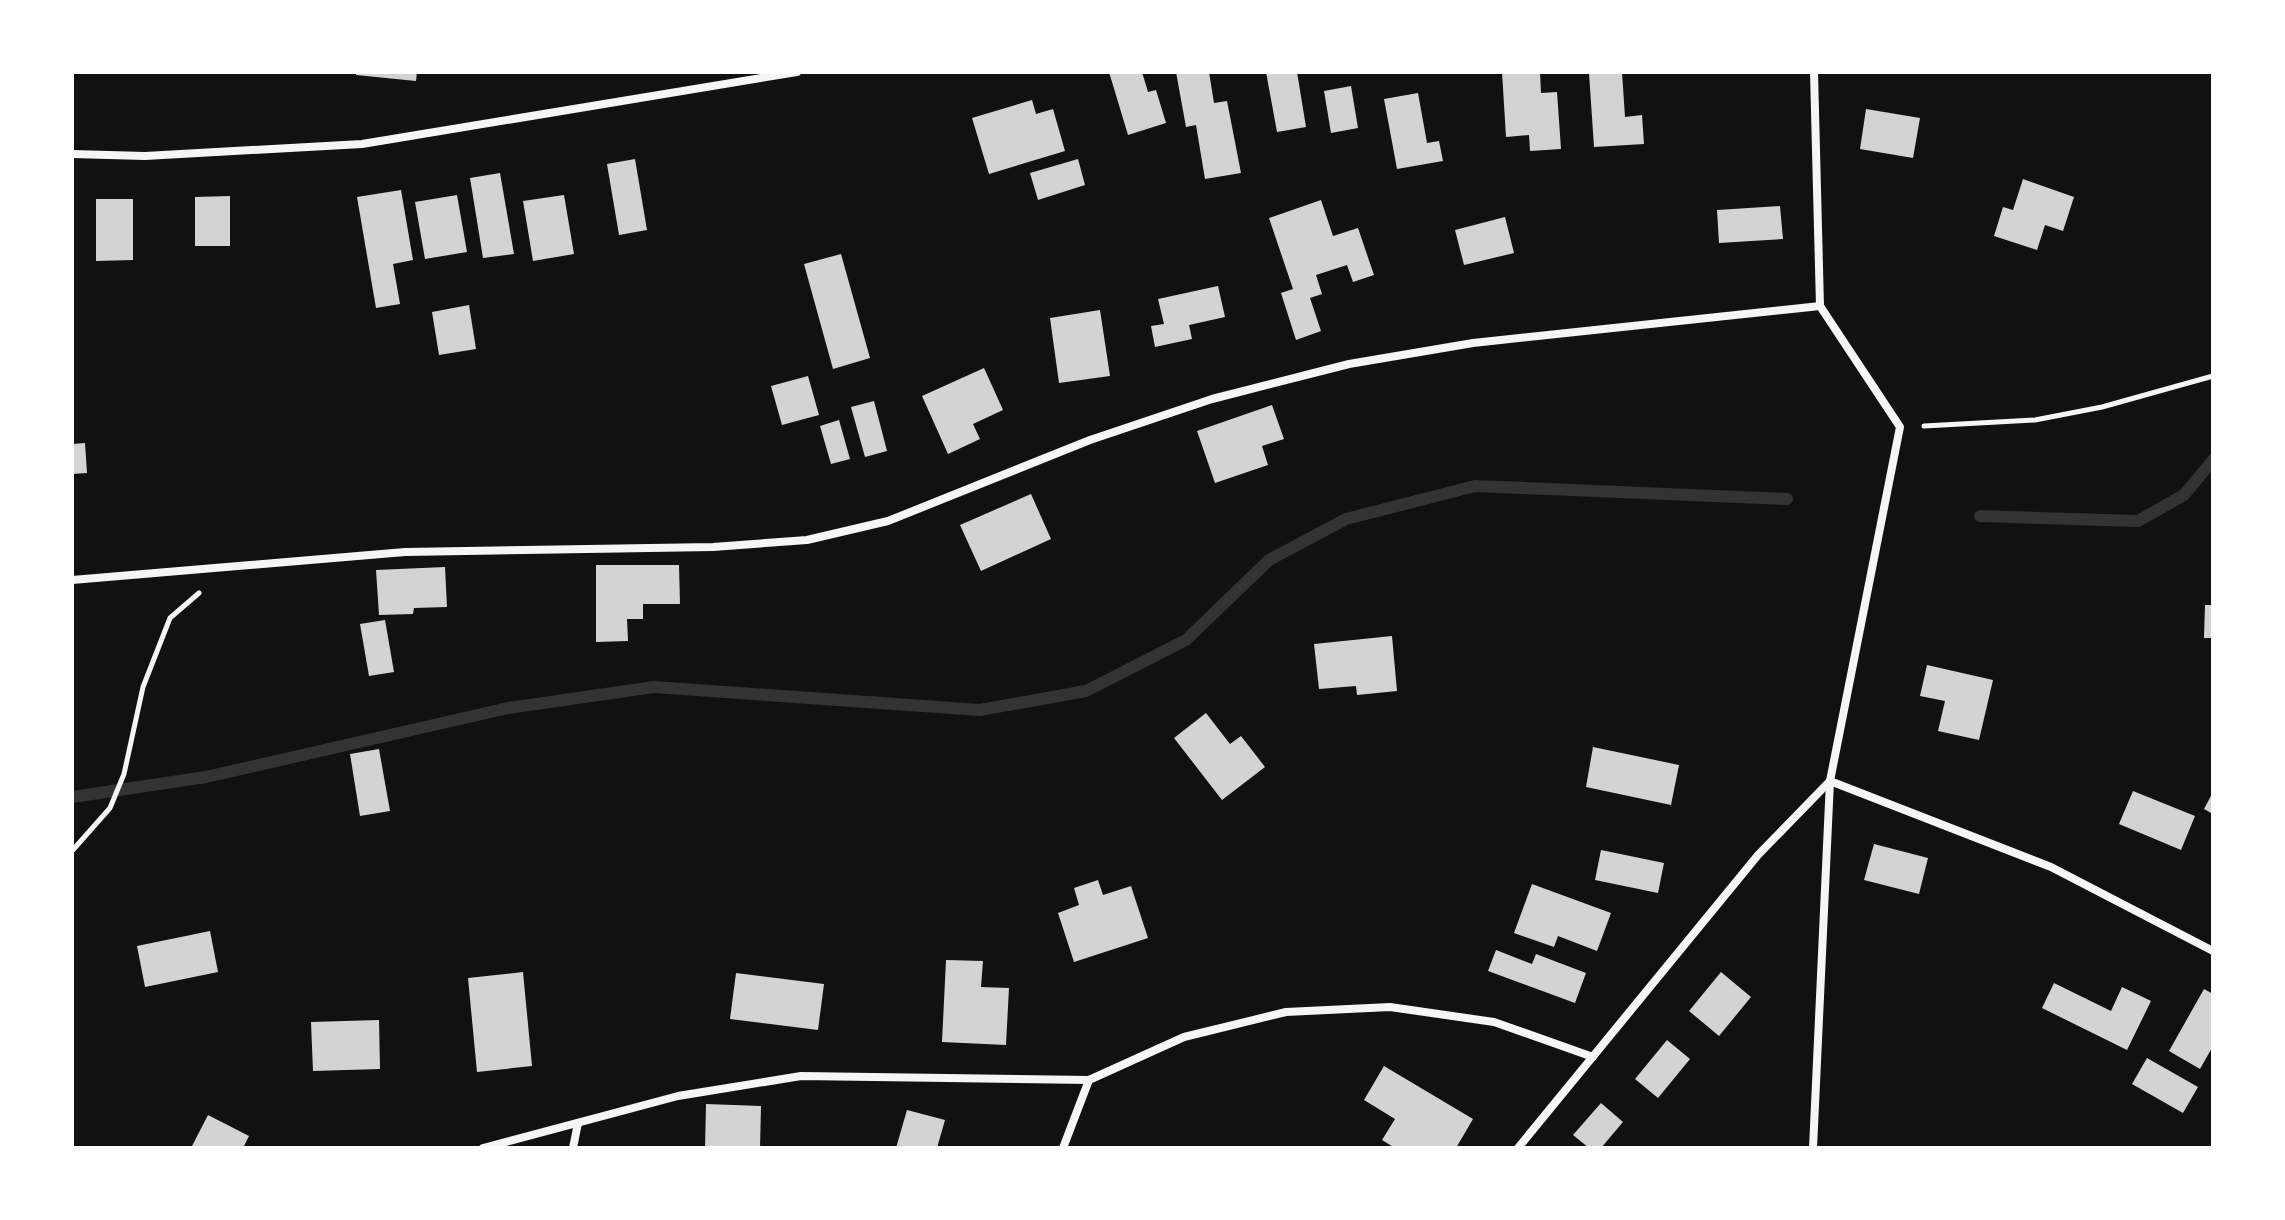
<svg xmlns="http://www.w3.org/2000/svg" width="2285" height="1220" font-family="Lato,sans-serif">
  <rect width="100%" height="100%" fill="#111"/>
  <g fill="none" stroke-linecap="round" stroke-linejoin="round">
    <!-- stream -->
    <g stroke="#333" stroke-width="12">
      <path d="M 1980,516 L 2138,521 L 2184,495 L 2213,460"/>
      <path d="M 72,797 L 206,777 L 508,708 L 654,687 L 980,710 L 1086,691 L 1186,640 L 1269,560 L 1346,519 L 1475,486 L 1787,499"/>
    </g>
  </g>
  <!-- building -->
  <g fill="#d3d3d3">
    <path d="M 356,72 L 417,72 L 416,81 L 356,75 Z"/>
    <path d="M 1109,72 L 1142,72 L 1148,92 L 1156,90 L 1166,123 L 1128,135 Z"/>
    <path d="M 1176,72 L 1209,72 L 1214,103 L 1227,101 L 1241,173 L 1205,179 L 1196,125 L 1186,127 Z"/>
    <path d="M 1266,72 L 1297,72 L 1306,127 L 1277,132 Z"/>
    <path d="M 1502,72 L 1540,72 L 1541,93 L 1557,92 L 1561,149 L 1530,151 L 1529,135 L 1506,137 Z"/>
    <path d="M 1606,72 L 1622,72 L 1625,117 L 1642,115 L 1644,144 L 1594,147 L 1589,73 Z"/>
    <path d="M 1351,86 L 1358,128 L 1331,133 L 1324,91 Z"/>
    <path d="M 1418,93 L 1427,143 L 1439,141 L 1443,161 L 1397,169 L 1384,99 Z"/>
    <path d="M 1032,100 L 1036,114 L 1053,109 L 1065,151 L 989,174 L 972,118 Z"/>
    <path d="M 1866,109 L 1920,118 L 1913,158 L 1860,149 Z"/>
    <path d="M 635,159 L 647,230 L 619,235 L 607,164 Z"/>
    <path d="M 1078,159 L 1085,185 L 1038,200 L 1030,173 Z"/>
    <path d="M 500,173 L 514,254 L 483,258 L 470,178 Z"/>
    <path d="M 2023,179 L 2074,197 L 2063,231 L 2045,225 L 2037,250 L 1994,236 L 2003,207 L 2013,210 Z"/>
    <path d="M 401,190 L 413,260 L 393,264 L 400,304 L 376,308 L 357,197 Z"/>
    <path d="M 457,195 L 467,252 L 425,259 L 415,202 Z"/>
    <path d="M 564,195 L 574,254 L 533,261 L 523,201 Z"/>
    <path d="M 230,196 L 230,246 L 195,246 L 195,197 Z"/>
    <path d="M 96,199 L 133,199 L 133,260 L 96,261 Z"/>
    <path d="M 1321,200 L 1333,236 L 1358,228 L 1374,275 L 1353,282 L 1347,265 L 1316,275 L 1322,294 L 1310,298 L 1321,331 L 1296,340 L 1281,293 L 1293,289 L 1269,218 Z"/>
    <path d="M 1780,206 L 1783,239 L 1719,243 L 1717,210 Z"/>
    <path d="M 1505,217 L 1514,253 L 1464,265 L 1455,230 Z"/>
    <path d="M 841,254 L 870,358 L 833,369 L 804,264 Z"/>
    <path d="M 1218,286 L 1225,317 L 1189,325 L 1192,339 L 1155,347 L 1151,326 L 1164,324 L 1158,299 Z"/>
    <path d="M 469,305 L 476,349 L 439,355 L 432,312 Z"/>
    <path d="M 1100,310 L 1110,376 L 1059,383 L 1050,318 Z"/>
    <path d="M 984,368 L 1003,410 L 973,424 L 980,439 L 948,454 L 922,396 Z"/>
    <path d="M 808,376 L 819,415 L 782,425 L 771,386 Z"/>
    <path d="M 874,401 L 887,451 L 865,457 L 851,407 Z"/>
    <path d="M 1272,405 L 1284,439 L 1262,446 L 1268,465 L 1215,483 L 1197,431 Z"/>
    <path d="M 839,420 L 850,459 L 831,464 L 820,426 Z"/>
    <path d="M 85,443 L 87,473 L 72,474 L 72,444 Z"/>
    <path d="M 1031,494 L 1051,539 L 981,571 L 960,525 Z"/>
    <path d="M 596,565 L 679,565 L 680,604 L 643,604 L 643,619 L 627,619 L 628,641 L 596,642 Z"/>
    <path d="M 445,567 L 447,607 L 414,608 L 413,614 L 379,615 L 376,570 Z"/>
    <path d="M 2205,605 L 2213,605 L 2213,638 L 2204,638 Z"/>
    <path d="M 385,620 L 394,672 L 369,676 L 360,624 Z"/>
    <path d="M 1392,636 L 1397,691 L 1357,695 L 1356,686 L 1319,689 L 1314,644 Z"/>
    <path d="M 1927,665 L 1993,680 L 1979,740 L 1938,731 L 1945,701 L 1920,696 Z"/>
    <path d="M 1206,713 L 1230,744 L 1241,736 L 1265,767 L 1222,800 L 1174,738 Z"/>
    <path d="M 1593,747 L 1679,765 L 1671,805 L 1586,787 Z"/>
    <path d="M 379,749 L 390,811 L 360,816 L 350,754 Z"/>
    <path d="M 2133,791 L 2195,816 L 2181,850 L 2119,824 Z"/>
    <path d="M 2213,792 L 2213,814 L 2204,809 Z"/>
    <path d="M 1874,844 L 1928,858 L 1919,894 L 1864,880 Z"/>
    <path d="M 1601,850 L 1664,863 L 1658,893 L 1595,880 Z"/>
    <path d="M 1098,880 L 1103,895 L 1131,886 L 1148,938 L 1074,962 L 1058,913 L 1079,905 L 1074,888 Z"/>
    <path d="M 1532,884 L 1611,913 L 1597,951 L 1558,936 L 1554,947 L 1514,933 Z"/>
    <path d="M 210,931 L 218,972 L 145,987 L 137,946 Z"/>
    <path d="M 1496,950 L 1532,964 L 1536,954 L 1586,973 L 1575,1003 L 1488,971 Z"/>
    <path d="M 946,960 L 983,961 L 981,987 L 1009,988 L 1006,1045 L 942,1042 Z"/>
    <path d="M 523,972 L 532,1066 L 477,1072 L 468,978 Z"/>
    <path d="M 1721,972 L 1751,997 L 1719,1036 L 1689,1011 Z"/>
    <path d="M 736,973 L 824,984 L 818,1030 L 730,1019 Z"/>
    <path d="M 2054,983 L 2111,1011 L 2122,987 L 2151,1001 L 2127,1050 L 2042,1008 Z"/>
    <path d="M 2204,989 L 2213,994 L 2213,1046 L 2200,1069 L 2169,1051 Z"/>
    <path d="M 379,1020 L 380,1069 L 313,1071 L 311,1022 Z"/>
    <path d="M 1667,1040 L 1690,1059 L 1658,1098 L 1635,1079 Z"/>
    <path d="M 2147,1058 L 2198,1087 L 2183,1113 L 2132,1084 Z"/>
    <path d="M 1384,1066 L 1473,1119 L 1456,1148 L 1395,1148 L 1382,1140 L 1395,1119 L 1364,1100 Z"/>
    <path d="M 1601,1103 L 1623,1122 L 1601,1148 L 1589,1148 L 1573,1135 Z"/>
    <path d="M 706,1104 L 761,1106 L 760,1148 L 705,1148 Z"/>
    <path d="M 907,1110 L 945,1120 L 937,1148 L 896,1148 Z"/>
    <path d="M 208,1115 L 249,1136 L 243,1148 L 191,1148 Z"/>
  </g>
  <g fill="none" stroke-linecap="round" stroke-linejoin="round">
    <!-- path -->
    <g stroke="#f5f5f5" stroke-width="5">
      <path d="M 1924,426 L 2035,420 L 2102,407 L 2213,376"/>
      <path d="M 72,851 L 110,808 L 124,774 L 143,687 L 170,618 L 199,593"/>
    </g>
    <!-- minor -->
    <g stroke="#f5f5f5" stroke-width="8">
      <path d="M 1814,72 L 1820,306"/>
      <path d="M 72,154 L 145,156 L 362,144 L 797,72"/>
      <path d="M 72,580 L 405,552 L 713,547 L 807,540 L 888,521 L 1090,440 L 1212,399 L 1349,364 L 1473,343 L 1820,306"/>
      <path d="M 1830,781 L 2051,867 L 2213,951"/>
      <path d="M 483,1148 L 678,1096 L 801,1076 L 1089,1080 L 1184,1037 L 1286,1012 L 1390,1007 L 1494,1022 L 1593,1057"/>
      <path d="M 573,1148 L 578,1123"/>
      <path d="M 1063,1148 L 1089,1080"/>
      <path d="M 1518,1148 L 1758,855 L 1830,781"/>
      <path d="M 1813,1148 L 1830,781 L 1900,427 L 1820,306"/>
    </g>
  </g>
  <!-- border -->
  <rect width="2285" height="1220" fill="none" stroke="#ffffff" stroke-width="148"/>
</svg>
